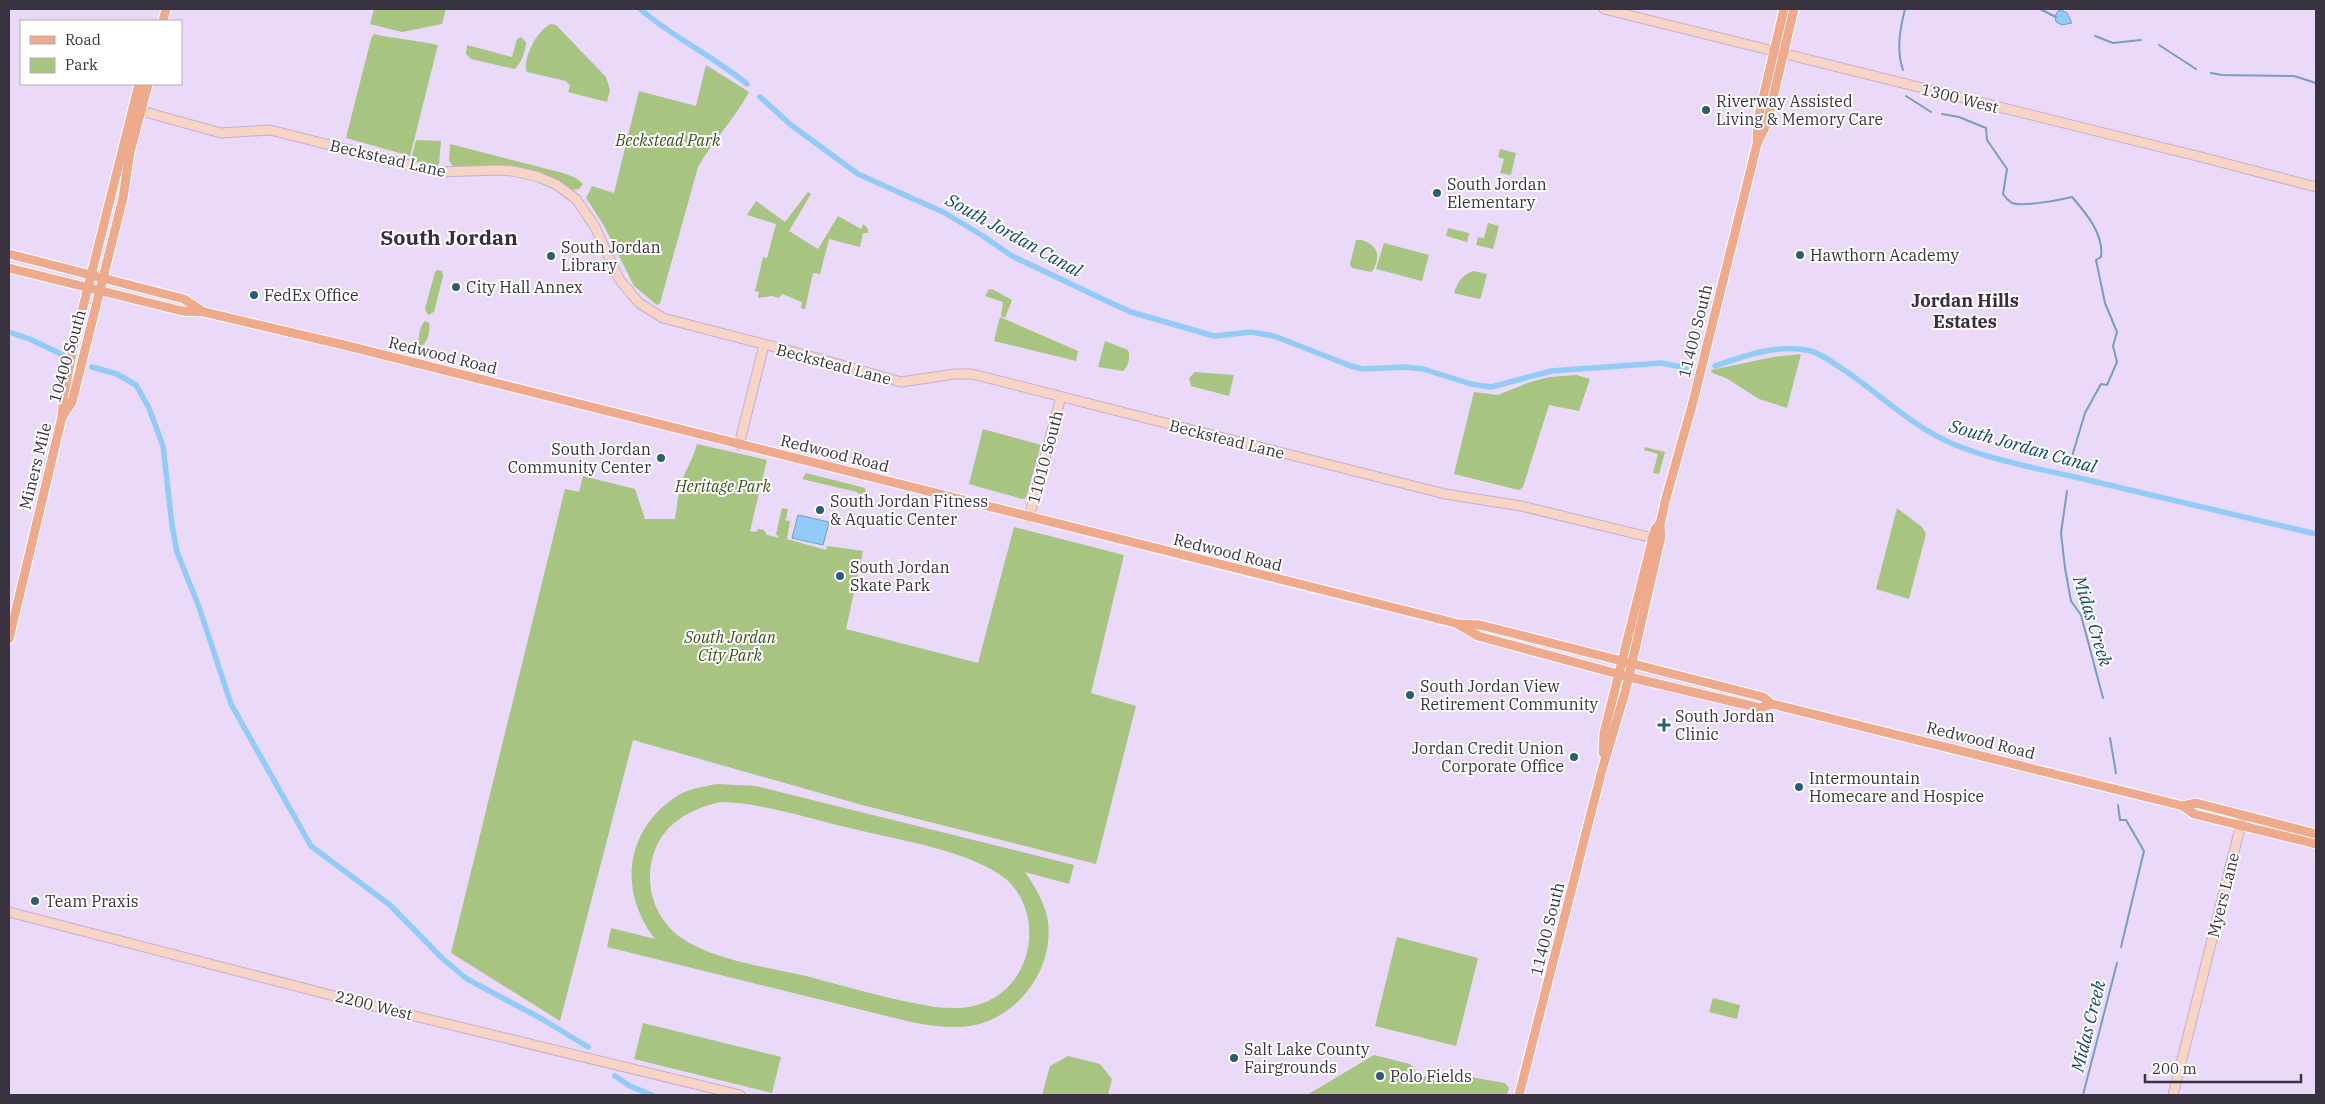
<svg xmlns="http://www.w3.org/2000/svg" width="2325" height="1104" font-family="'IBM Plex Serif',serif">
  <rect width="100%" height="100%" fill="#ebd9f9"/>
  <!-- green -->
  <g fill="#a7c480" fill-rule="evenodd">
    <path d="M 374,9 L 446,9 L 442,24 L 402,32 L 370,24 Z"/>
    <path d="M 551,24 L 556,25 L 606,77 L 610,90 L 607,102 L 568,92 L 570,86 L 566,81 L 527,72 C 522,58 538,29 551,24 Z"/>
    <path d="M 374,34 C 396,39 416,40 438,45 L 410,156 L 346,138 L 371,39 Z"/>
    <path d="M 521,37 L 526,42 C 526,50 521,65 514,69 L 471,59 L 466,54 L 467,45 L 512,57 L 517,39 Z"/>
    <path d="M 706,65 L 749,92 C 735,119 713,140 698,167 L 660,303 L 657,305 L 634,286 L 603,224 L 586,198 L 592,186 L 614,193 L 639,91 L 696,106 Z"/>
    <path d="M 416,140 L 441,141 L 439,164 L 434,167 L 411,160 Z"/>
    <path d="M 450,144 L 563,173 L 576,178 L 583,184 L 579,189 L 572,190 L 538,172 L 509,165 L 454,167 L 449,161 Z"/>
    <path d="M 1500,149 L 1516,153 L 1511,175 L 1500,173 L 1504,159 L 1498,157 Z"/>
    <path d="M 808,192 L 811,194 L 789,231 L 818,249 L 838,216 L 861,229 L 863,224 C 867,226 869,230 868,233 L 863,233 L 860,247 L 829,239 L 820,274 L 813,273 L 805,309 L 801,308 L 802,302 L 782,294 L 779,298 L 772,296 L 758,298 L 759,292 L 755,291 L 763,257 L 767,258 L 776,224 L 747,215 L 756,201 L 785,222 Z"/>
    <path d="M 1488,223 L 1499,226 L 1493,249 L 1476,245 L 1478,237 L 1484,238 Z"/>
    <path d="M 1448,228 L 1469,233 L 1467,242 L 1446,236 Z"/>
    <path d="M 1362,240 C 1379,246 1381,257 1372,272 L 1352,268 L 1350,264 L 1356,240 Z"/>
    <path d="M 1384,243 L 1429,255 L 1422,281 L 1376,269 Z"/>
    <path d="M 437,270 L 442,271 L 443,276 L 434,312 L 428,315 L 425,309 L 435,272 Z"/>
    <path d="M 1474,271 L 1487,274 L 1481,297 L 1479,299 L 1454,293 C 1458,281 1462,275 1474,271 Z"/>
    <path d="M 989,289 L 994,290 L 1012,300 L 1005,318 L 1001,316 L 1003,302 L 985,296 Z"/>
    <path d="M 1000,317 L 1078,351 L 1076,361 L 994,341 Z"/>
    <path d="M 425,321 L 429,323 C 431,331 427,343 420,348 C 417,341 419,327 425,321 Z"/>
    <path d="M 1105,341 L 1128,350 C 1131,356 1128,367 1123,371 L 1098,367 Z"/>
    <path d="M 1801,354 L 1787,408 L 1759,399 L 1726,378 L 1712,373 L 1711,370 L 1773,357 Z"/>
    <path d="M 1195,372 L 1234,375 L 1229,396 L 1191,386 L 1189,378 Z"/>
    <path d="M 1576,375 L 1590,379 L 1579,411 L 1549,405 L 1523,487 L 1519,490 L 1454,474 L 1474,392 L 1498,395 L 1530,382 L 1550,377 Z"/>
    <path d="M 983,429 L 1041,445 L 1026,498 L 1022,499 L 969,484 Z"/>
    <path d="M 697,444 L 767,460 L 750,531 L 756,532 L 758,529 L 764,530 L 767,535 L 780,538 L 776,534 L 782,508 L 788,509 L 786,519 L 784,520 L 790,521 L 787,539 L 826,550 L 827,546 L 863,551 L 846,629 L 978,663 L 1014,527 L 1124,555 L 1091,693 L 1136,706 L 1096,864 L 862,805 L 633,740 L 560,1021 L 451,953 L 565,489 L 579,492 L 583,476 L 635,489 L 645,519 L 675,519 C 677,504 679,487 685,473 C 690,463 694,455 697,444 Z"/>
    <path d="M 1645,447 L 1665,452 L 1659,474 L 1653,473 L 1658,454 L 1644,450 Z"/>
    <path d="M 806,473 L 865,488 L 866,494 L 861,496 L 857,492 L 802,479 Z"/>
    <path d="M 1897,508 L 1922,527 L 1926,534 L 1909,599 L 1876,589 Z"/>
    <path d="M 717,784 L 756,786 L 1074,865 L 1069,884 L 1025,872 C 1034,885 1043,900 1047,916 C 1057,965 1020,1018 970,1026 C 947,1029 925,1025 903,1020 L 607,947 L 611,928 L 655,939 C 619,893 624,833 674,798 C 686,789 702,787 717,784 ZM 720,802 C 764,803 807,818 850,828 C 893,839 974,851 1007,880 C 1043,913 1034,978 990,1000 C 973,1009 954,1009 935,1007 C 891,1000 848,987 806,976 C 767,967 712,960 680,937 C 655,919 644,885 653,856 C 662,824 690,809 720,802 Z"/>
    <path d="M 1397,937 L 1478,958 L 1456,1046 L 1375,1026 Z"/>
    <path d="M 1713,998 L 1740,1005 L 1737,1019 L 1709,1012 Z"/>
    <path d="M 643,1023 L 781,1057 L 772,1093 L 634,1059 Z"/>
    <path d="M 1374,1055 L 1410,1064 L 1415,1069 L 1414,1075 L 1425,1077 L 1429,1072 L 1436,1071 L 1505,1083 L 1509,1088 L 1507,1095 L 1307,1095 Z"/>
    <path d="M 1068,1056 L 1100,1064 L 1112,1079 L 1108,1095 L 1042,1095 L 1050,1066 Z"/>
  </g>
  <!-- water -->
  <g fill="#92cbf8" stroke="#779dc0">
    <path d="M 2061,10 L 2067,13 L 2072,23 L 2062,25 L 2056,22 L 2055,16 L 2058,11 Z"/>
    <path d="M 798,515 L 829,522 L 823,545 L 792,538 Z"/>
  </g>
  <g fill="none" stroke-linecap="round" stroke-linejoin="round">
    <!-- stream -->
    <g stroke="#779dc0" stroke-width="2">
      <path d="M 2040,9 L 2056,17"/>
      <path d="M 2095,36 L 2113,43 L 2141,40"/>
      <path d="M 2159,45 L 2196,69"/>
      <path d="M 1903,70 C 1896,50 1900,29 1905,9"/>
      <path d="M 2211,73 L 2222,75 L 2294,76 L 2316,83"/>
      <path d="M 1906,96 L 1931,112"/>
      <path d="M 1942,114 L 1959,117 L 1986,128 L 1987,140 L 2007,169 L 2003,194 C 2005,197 2009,201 2012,203 C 2022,207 2060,200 2072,197 C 2086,213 2104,234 2101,257 L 2096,260 L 2105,303 L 2117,332 L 2113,346 L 2117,362 L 2107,385 L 2101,384 L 2085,413 L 2070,463"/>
      <path d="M 2067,491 L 2061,533 L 2065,568 L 2071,601 L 2081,615 L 2103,698"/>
      <path d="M 2110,738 L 2116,773"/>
      <path d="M 2118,805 L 2120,820 L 2126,820 L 2144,851 L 2121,947"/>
      <path d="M 2083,1095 L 2117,963"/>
    </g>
    <!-- canal -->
    <g stroke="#92cbf8" stroke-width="5.5">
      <path d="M 640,9 C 674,38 713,56 747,84"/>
      <path d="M 760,97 L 791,125 L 858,174 L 945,213 L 983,236 L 1012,256 L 1111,303 L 1131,312 L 1214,336 L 1251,332 L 1274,336 L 1351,366 L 1363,369 L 1405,367 L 1423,369 L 1471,384 L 1491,387 L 1551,371 L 1661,363 L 1687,368"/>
      <path d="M 9,332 L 32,340 L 63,355"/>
      <path d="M 1715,366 C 1744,356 1779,343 1811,351 C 1824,355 1836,365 1847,372 C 1882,396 1913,427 1953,444 C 1997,462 2046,470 2092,481 C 2167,499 2242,516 2316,534"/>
      <path d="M 92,367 L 117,374 L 136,385 L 149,408 L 163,446 L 172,525 L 177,552 L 199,607 L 231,704 L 311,846 L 390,905 L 443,959 L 467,979 L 542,1019 L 588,1047"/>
      <path d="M 615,1076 L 630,1086 L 652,1095"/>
    </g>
    <!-- secondary casing -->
    <g stroke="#c1b0cf" stroke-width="11">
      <g id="secondary">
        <path d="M 1604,9 L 2201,157 L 2316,187"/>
        <path d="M 134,109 L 221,133 L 270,130 L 438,172 L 498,170 L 513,171 L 539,177 L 557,185 L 576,199 L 595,227 L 619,279 L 639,303 L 663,318 L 817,358 L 901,382 L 955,374 L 972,374 L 1445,494 L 1521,506 L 1653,538"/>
        <path d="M 739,445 L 764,345"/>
        <path d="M 1029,517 L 1061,397"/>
        <path d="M 9,912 L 369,1005 L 740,1095"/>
        <path d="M 2173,1095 L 2243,816"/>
      </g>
    </g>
    <!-- primary casing -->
    <g stroke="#fff" stroke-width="11">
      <g id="primary">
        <path d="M 163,21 L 166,9"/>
        <path d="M 1757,140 L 1758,119 L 1784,9"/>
        <path d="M 9,254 L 184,299 L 202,311"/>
        <path d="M 9,268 L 182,311 L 204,312 L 348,346 L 1459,624 L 1480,625 L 1763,697 L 1772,704 L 2183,806 L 2194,814 L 2316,844"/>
        <path d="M 62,417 L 72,402 L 123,198 L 130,152 L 148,84"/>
        <path d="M 1459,625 L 1478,636 L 1629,677 L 1760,708 L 1772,704"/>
        <path d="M 9,639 L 62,417 L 64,394 L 74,343 L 139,84"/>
        <path d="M 1603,753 L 1604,733 L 1655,529 L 1660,524"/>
        <path d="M 2183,806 L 2196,803 L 2316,834"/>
        <path d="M 1519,1095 L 1602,770 L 1626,689 L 1661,536 L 1660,524 L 1666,498 L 1693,402 L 1757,144 L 1767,123 L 1794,9"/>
      </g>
    </g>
    <!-- secondary -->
    <use href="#secondary" stroke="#f7d4c6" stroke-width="9"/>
    <!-- primary -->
    <use href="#primary" stroke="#eeaa8c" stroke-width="9"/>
  </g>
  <!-- markers -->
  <g fill="#2b5c7a" stroke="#fff" stroke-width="2">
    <circle cx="1706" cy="110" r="5"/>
    <circle cx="1437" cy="193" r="5"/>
    <circle cx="1800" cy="255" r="5"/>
    <circle cx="551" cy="256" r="5"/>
    <circle cx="456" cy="287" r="5"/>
    <circle cx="254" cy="295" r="5"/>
    <circle cx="661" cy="458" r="5"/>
    <circle cx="820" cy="510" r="5"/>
    <circle cx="840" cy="576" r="5"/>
    <circle cx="1410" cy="695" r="5"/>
    <path d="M1661.5 717.5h5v5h5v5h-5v5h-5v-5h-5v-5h5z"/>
    <circle cx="1574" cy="757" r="5"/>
    <circle cx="1799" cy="787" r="5"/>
    <circle cx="35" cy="901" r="5"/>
    <circle cx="1234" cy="1058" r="5"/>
    <circle cx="1380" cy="1076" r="5"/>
  </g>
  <g text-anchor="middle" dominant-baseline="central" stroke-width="4" stroke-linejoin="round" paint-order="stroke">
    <!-- street labels -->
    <g font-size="16" fill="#39323f" stroke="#fff">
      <text transform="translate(1960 98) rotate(14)">1300 West</text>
      <text transform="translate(388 158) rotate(13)">Beckstead Lane</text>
      <text transform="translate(1695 331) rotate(-76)">11400 South</text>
      <text transform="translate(443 355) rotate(14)">Redwood Road</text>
      <text transform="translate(67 356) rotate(-74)">10400 South</text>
      <text transform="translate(834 364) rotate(15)">Beckstead Lane</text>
      <text transform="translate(1227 439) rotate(14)">Beckstead Lane</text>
      <text transform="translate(835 453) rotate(14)">Redwood Road</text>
      <text transform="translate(1045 457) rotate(-75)">11010 South</text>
      <text transform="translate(35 466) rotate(-76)">Miners Mile</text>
      <text transform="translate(1228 552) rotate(14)">Redwood Road</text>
      <text transform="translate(1981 740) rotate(14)">Redwood Road</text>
      <text transform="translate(2223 895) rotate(-76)">Myers Lane</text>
      <text transform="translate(1547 929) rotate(-76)">11400 South</text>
      <text transform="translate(374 1005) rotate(14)">2200 West</text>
    </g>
    <!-- poi labels -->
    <g font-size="16" fill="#39323f" stroke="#fff" text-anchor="start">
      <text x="1716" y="101">Riverway Assisted<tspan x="1716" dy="18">Living &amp; Memory Care</tspan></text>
      <text x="1447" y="184">South Jordan<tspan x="1447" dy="18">Elementary</tspan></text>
      <text x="561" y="247">South Jordan<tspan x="561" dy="18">Library</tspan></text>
      <text x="1810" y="255">Hawthorn Academy</text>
      <text x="466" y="287">City Hall Annex</text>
      <text x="264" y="295">FedEx Office</text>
      <text x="651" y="449" text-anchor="end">South Jordan<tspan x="651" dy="18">Community Center</tspan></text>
      <text x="830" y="501">South Jordan Fitness<tspan x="830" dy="18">&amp; Aquatic Center</tspan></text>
      <text x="850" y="567">South Jordan<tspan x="850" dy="18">Skate Park</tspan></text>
      <text x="1420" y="686">South Jordan View<tspan x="1420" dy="18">Retirement Community</tspan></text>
      <text x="1675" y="716">South Jordan<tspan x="1675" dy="18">Clinic</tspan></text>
      <text x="1564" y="748" text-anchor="end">Jordan Credit Union<tspan x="1564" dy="18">Corporate Office</tspan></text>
      <text x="1809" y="778">Intermountain<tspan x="1809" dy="18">Homecare and Hospice</tspan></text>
      <text x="45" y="901">Team Praxis</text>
      <text x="1244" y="1049">Salt Lake County<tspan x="1244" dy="18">Fairgrounds</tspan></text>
      <text x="1390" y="1076">Polo Fields</text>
    </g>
    <!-- park labels -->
    <g font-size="16" font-style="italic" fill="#3c501a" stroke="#fff">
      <text x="668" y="140">Beckstead Park</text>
      <text x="723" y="486">Heritage Park</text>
      <text x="730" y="637">South Jordan<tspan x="730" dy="18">City Park</tspan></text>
    </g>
    <!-- water labels -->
    <g font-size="18" font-style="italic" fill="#10486c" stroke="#fff">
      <text transform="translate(1014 235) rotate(29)">South Jordan Canal</text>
      <text transform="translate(2023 446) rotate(16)">South Jordan Canal</text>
      <text transform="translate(2093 621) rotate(73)">Midas Creek</text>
      <text transform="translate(2088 1026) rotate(-76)">Midas Creek</text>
    </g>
    <!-- neighbourhood labels -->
    <g font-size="18" font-weight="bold" fill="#3a2c45" stroke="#fff">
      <text x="1965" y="300">Jordan Hills<tspan x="1965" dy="21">Estates</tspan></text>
    </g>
    <!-- district labels -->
    <g font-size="21" font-weight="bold" fill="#3a2c45" stroke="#fff">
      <text x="449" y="237">South Jordan</text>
    </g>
  </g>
  <!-- border -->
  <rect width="2325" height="1104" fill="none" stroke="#39323f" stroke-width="20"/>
  <!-- legend -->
  <rect x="20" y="20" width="162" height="65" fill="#ffffff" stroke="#b0adb2"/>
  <rect x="30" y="36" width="25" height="8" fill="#eeaa8c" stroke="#b0adb2"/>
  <text x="65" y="45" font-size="15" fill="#39323f">Road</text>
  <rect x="30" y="58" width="25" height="15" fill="#a7c480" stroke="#b0adb2"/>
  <text x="65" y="70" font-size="15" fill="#39323f">Park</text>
  <!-- scale -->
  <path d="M2145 1074v8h156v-8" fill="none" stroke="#39323f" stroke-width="2.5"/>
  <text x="2152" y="1074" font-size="15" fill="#39323f" stroke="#ffffff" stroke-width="4" paint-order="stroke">200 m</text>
</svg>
